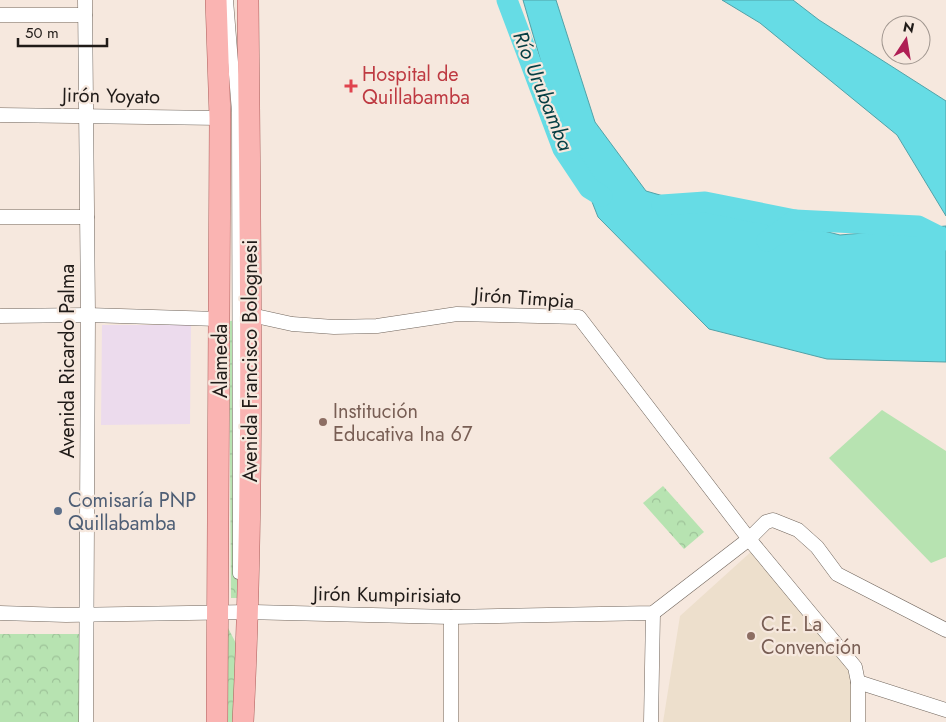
<svg xmlns="http://www.w3.org/2000/svg" width="946" height="722" font-family="Jost,sans-serif">
  <defs>
    <pattern id="forest-crowns" width="20" height="18" patternUnits="userSpaceOnUse" patternTransform="scale(1.25)"><rect width="20" height="18" fill="#b7e3b1"/><path d="M2 6a3 3 0 1 1 6 0M12 15a3 3 0 1 1 6 0" fill="none" stroke="#9dc298"/></pattern>
  </defs>
  <rect width="100%" height="100%" fill="#f6e8de"/>
  <!-- commercial -->
  <path fill="#ecdbed" d="M 102,325 L 191,325 L 190,424 L 101,425 Z"/>
  <!-- education -->
  <path fill="#eddfcc" d="M 753,550 L 851,672 L 853,722 L 663,722 L 680,616 Z"/>
  <!-- grass -->
  <path fill="#b7e3b1" d="M 882,410 L 946,451 L 946,557 L 931,563 L 829,458 Z"/>
  <!-- forest -->
  <g fill="url(#forest-crowns)">
    <path d="M 247,320 L 249,598 L 231,598 L 229,321 Z"/>
    <path d="M 663,486 L 704,532 L 684,549 L 643,503 Z"/>
    <path d="M 226,624 L 242,655 L 243,722 L 213,722 Z"/>
    <path d="M 0,634 L 79,634 L 81,722 L 0,722 Z"/>
  </g>
  <!-- water -->
  <g fill="#66dce5" stroke="#51a2a8">
    <path d="M 523,0 L 556,0 L 595,122 L 646,191 L 740,218 L 808,227 L 840,235 L 946,226 L 946,362 L 827,359 L 709,329 L 598,217 L 552,100 Z"/>
    <path d="M 722,0 L 793,0 L 819,20 L 946,101 L 946,216 L 897,135 L 760,23 Z"/>
  </g>
  <g fill="none" stroke-linecap="round" stroke-linejoin="round">
    <!-- river -->
    <g stroke="#66dce5" stroke-width="21">
      <path d="M 507,0 L 563,149 L 589,188 L 602,196"/>
      <path d="M 662,205 L 705,202 L 795,220"/>
      <path d="M 767,241 L 795,220 L 918,226 L 946,240"/>
    </g>
    <!-- pedestrian casing -->
    <g stroke="#71665d" stroke-width="11">
      <path id="pedestrian" d="M 228,0 L 237,112 L 238,574"/>
    </g>
    <!-- minor casing -->
    <g stroke="#71665d" stroke-width="15">
      <g id="minor">
        <path d="M 85,0 L 88,315 L 86,722"/>
        <path d="M 0,15 L 85,15"/>
        <path d="M 0,115 L 220,118"/>
        <path d="M 0,217 L 87,217"/>
        <path d="M 251,315 L 292,324 L 334,327 L 377,326 L 457,314 L 579,317 L 749,539 L 855,667 L 858,682 L 858,722"/>
        <path d="M 0,316 L 88,315 L 218,319"/>
        <path d="M 0,613 L 66,615 L 249,612 L 451,617 L 653,613 L 749,539 L 766,522 L 773,520 L 798,530 L 817,547 L 837,574 L 946,630"/>
        <path d="M 858,682 L 946,710"/>
        <path d="M 451,722 L 451,617"/>
        <path d="M 651,722 L 653,613"/>
      </g>
    </g>
    <!-- primary casing -->
    <g stroke="#ab5e5b" stroke-width="22">
      <g id="primary">
        <path d="M 216,0 L 220,118 L 217,722"/>
        <path d="M 243,722 C 255,482 250,241 248,0"/>
      </g>
    </g>
    <!-- pedestrian -->
    <use href="#pedestrian" stroke="#fff" stroke-width="10"/>
    <!-- minor -->
    <use href="#minor" stroke="#fff" stroke-width="14"/>
    <!-- primary -->
    <use href="#primary" stroke="#fab4b2" stroke-width="21"/>
  </g>
  <!-- markers -->
  <path fill="#e0444e" stroke="#f6e8de" stroke-width="2" d="M348.5 78.5h5v5h5v5h-5v5h-5v-5h-5v-5h5z"/>
  <g fill="#8d6e63" stroke="#f6e8de" stroke-width="2">
    <circle cx="323" cy="422" r="5"/>
    <circle cx="751" cy="636" r="5"/>
  </g>
  <circle fill="#5c6f8a" stroke="#f6e8de" stroke-width="2" cx="58" cy="511" r="5"/>
  <g text-anchor="middle" dominant-baseline="central" stroke-width="4.5" stroke-linejoin="round" paint-order="stroke">
    <!-- health labels -->
    <g font-size="20" fill="#be3a42" stroke="#f6e8de" text-anchor="start">
      <text x="362" y="74">Hospital de<tspan x="362" dy="23">Quillabamba</tspan></text>
    </g>
    <!-- street labels -->
    <g font-size="20" fill="#201b18" stroke="#f6e8de">
      <text transform="translate(111 96) rotate(1)">Jirón Yoyato</text>
      <text transform="translate(524 298) rotate(4)">Jirón Timpia</text>
      <text transform="translate(67 361) rotate(-90)">Avenida Ricardo Palma</text>
      <text transform="translate(220 361) rotate(-90)">Alameda</text>
      <text transform="translate(250 361) rotate(-90)">Avenida Francisco Bolognesi</text>
      <text transform="translate(387 595) rotate(1)">Jirón Kumpirisiato</text>
    </g>
    <!-- education labels -->
    <g font-size="20" fill="#785e54" stroke="#f6e8de" text-anchor="start">
      <text x="333" y="411">Institución<tspan x="333" dy="23">Educativa Ina 67</tspan></text>
      <text x="761" y="624">C.E. La<tspan x="761" dy="23">Convención</tspan></text>
    </g>
    <!-- service labels -->
    <g font-size="20" fill="#4e5e75" stroke="#f6e8de" text-anchor="start">
      <text x="68" y="500">Comisaría PNP<tspan x="68" dy="23">Quillabamba</tspan></text>
    </g>
    <!-- water labels -->
    <g font-size="21" font-style="italic" fill="#053e43" stroke="#f6e8de">
      <text transform="translate(543 91) rotate(68)">Río Urubamba</text>
    </g>
  </g>
  <!-- north arrow -->
  <g transform="translate(906 40) rotate(12)"><circle r="24" fill="#f6e8de" stroke="#a0968f"/>
  <path d="M0-4L9 19L0 12L-9 19Z" fill="#af1f55"/>
  <text y="-8" font-size="14" font-weight="bold" text-anchor="middle" fill="#201b18">N</text>
  </g>
  <!-- scale -->
  <path d="M18 38v8h89v-8" fill="none" stroke="#201b18" stroke-width="2.5"/>
  <text x="25" y="38" font-size="15" fill="#201b18" stroke="#f6e8de" stroke-width="4" paint-order="stroke">50 m</text>
</svg>
